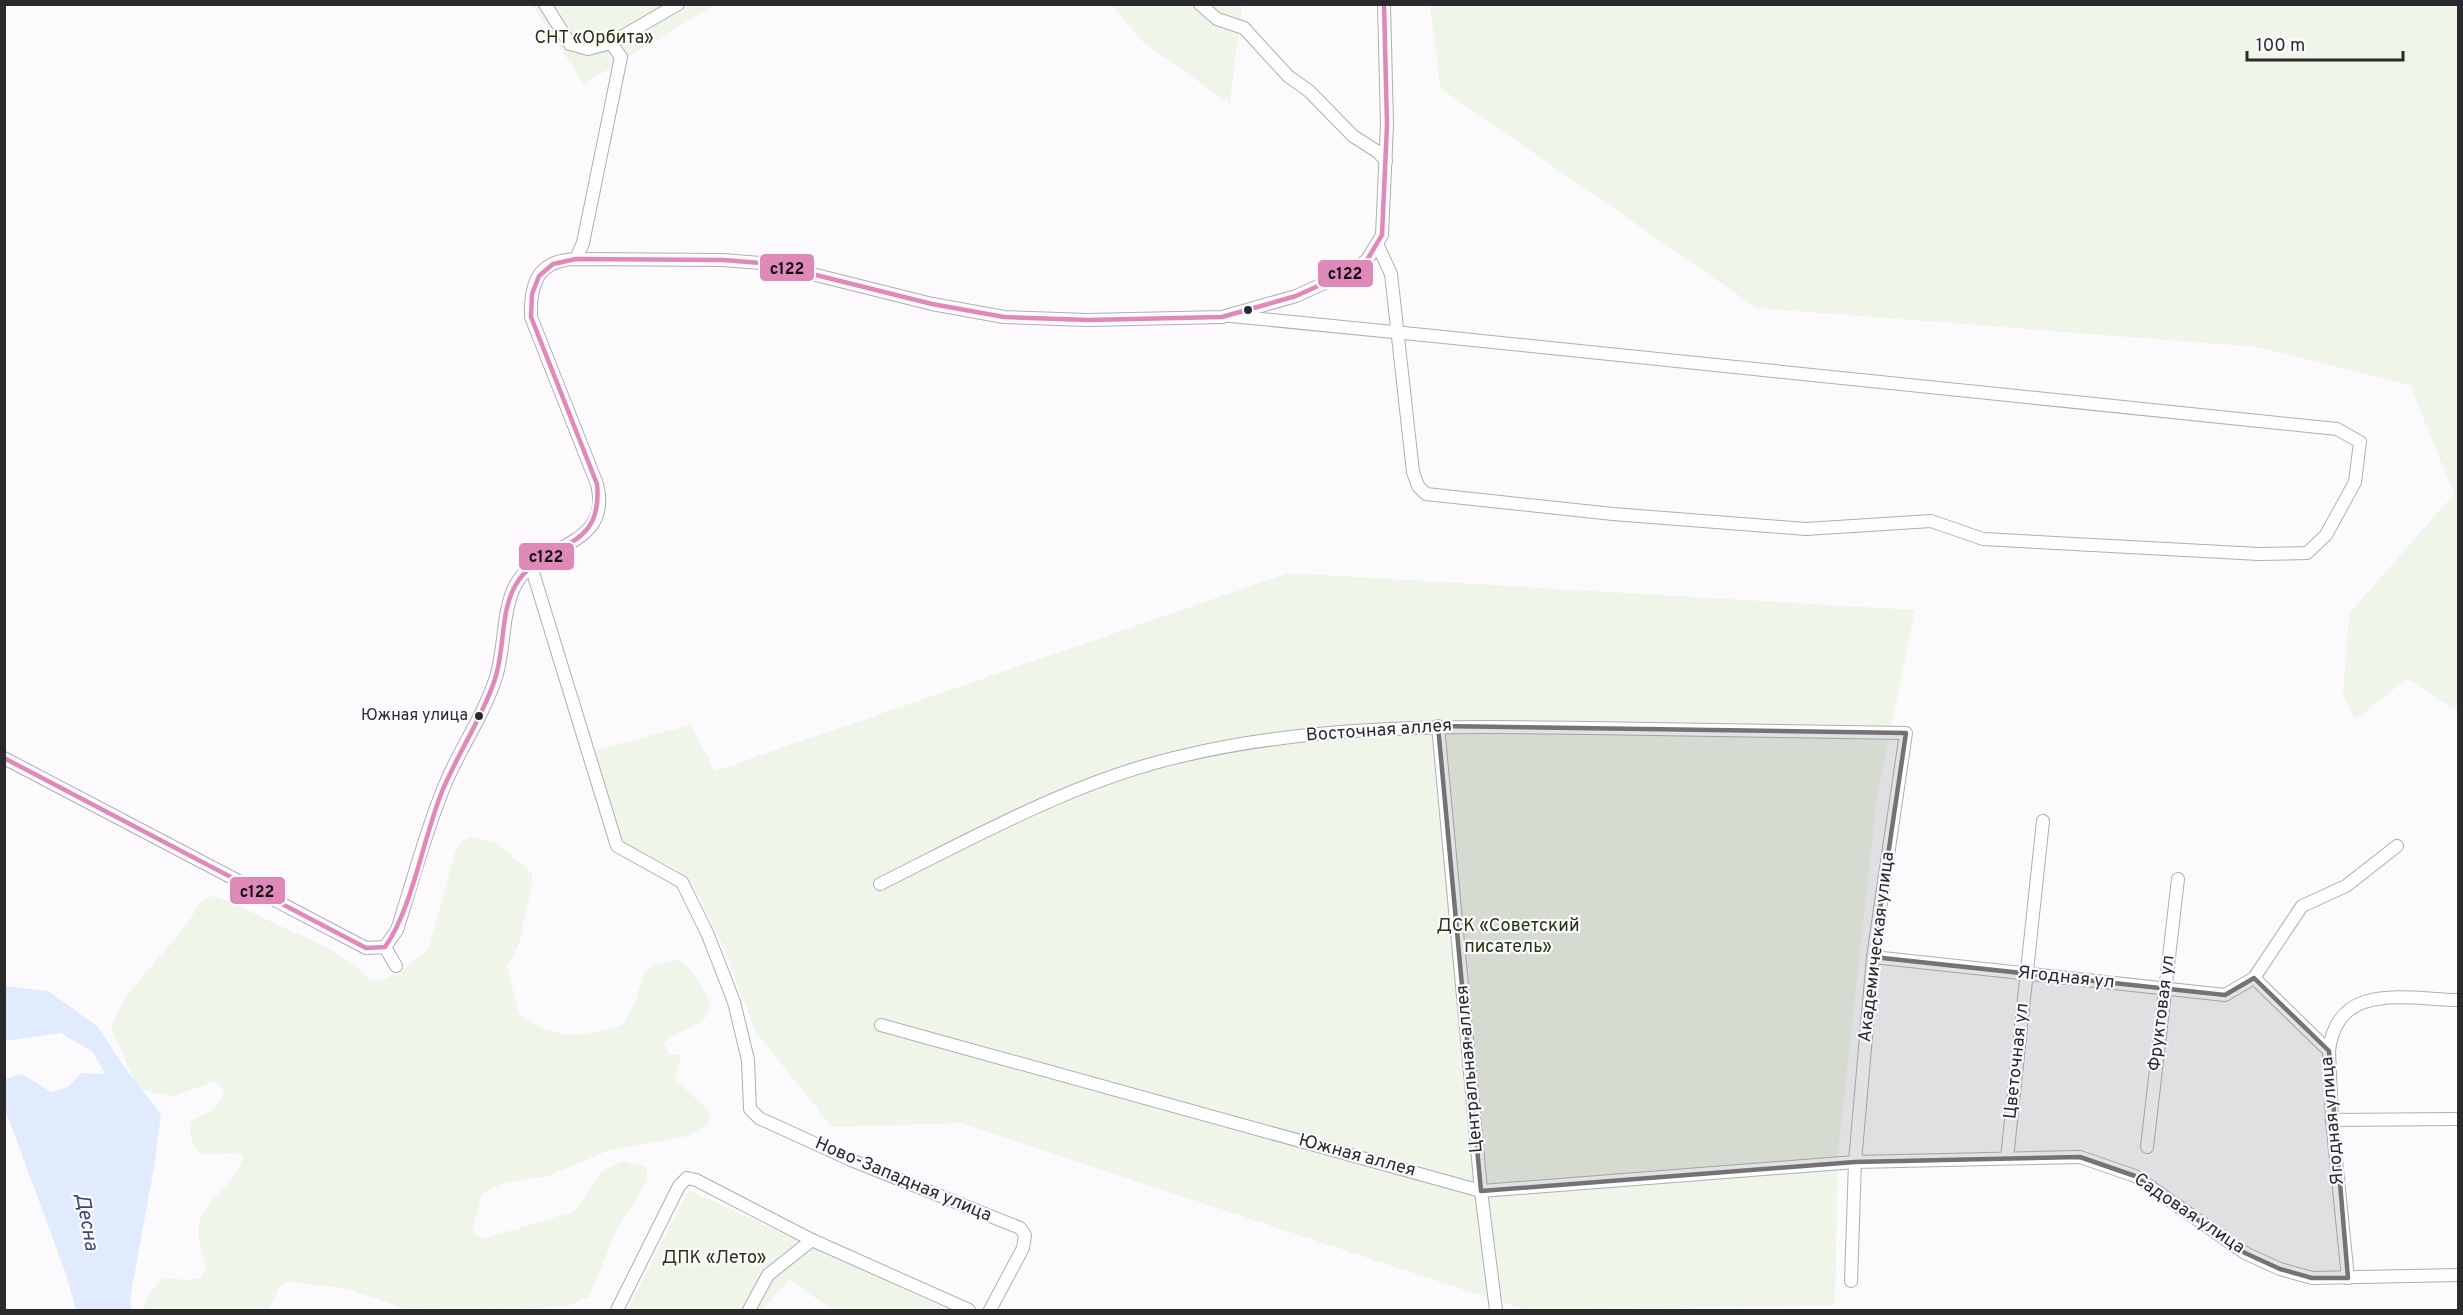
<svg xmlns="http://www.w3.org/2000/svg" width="2463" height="1315" font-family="Overpass,sans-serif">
  <rect width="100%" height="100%" fill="#fcfafd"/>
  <!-- green -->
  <g fill="#eff5e9">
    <path d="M 532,5 L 714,5 L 584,84 Z"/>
    <path d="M 1112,5 L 1242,5 L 1230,104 L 1142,41 Z"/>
    <path d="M 1430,5 L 2458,5 L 2458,706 L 2451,708 L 2408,678 L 2355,720 L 2343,694 L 2349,614 L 2454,494 L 2410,385 L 2258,347 L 1757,308 L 1440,88 Z"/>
    <path d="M 1289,573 L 1915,610 L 1877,797 L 1838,1153 L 1835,1305 L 1525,1310 L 961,1123 L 832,1127 L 755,1031 L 725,950 L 694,886 L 677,869 L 623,843 L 595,750 L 691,725 L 715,771 Z"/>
    <path d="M 471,837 L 495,842 L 532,873 L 532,885 L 519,944 L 507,966 L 519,1014 L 540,1027 L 564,1035 L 587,1034 L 622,1025 L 634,1005 L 645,971 L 654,965 L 678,959 C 691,970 722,1001 704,1019 C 695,1028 676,1031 664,1043 L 669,1054 L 681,1056 L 675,1079 L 710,1112 L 709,1124 L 688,1136 L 607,1151 L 548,1176 L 503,1183 L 482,1194 L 472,1232 L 483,1239 L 575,1211 L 602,1171 L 624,1161 L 647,1168 L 647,1180 L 616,1231 L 589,1297 L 568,1306 L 510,1309 L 404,1308 L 349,1289 L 291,1282 L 280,1286 L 269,1308 L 264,1310 L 142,1310 L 149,1295 L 162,1278 L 188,1280 L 200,1278 L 207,1268 C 180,1196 227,1207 244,1155 C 230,1151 215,1156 200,1154 C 191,1142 188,1134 192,1120 C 208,1112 222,1109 224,1089 L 215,1081 L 172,1097 L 143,1090 L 135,1082 L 111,1027 C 127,985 160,960 186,925 C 195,914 196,904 208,896 C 233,900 253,914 276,924 C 310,940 344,951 370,980 L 382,981 L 403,969 L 422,955 L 429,946 L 455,853 L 460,842 Z"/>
    <path d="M 689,1190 L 949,1310 L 833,1310 L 789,1280 L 762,1310 L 627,1310 Z"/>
  </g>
  <!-- water -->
  <path fill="#e1ebfe" d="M 5,986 L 48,991 L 97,1026 L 125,1068 L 161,1114 L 155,1162 L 130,1299 L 132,1310 L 76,1310 L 66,1274 L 5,1109 L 5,1079 L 22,1074 L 51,1092 L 68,1087 L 81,1073 L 105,1074 L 93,1052 L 61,1033 L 5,1041 Z"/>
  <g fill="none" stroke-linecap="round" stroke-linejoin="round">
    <!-- minor casing -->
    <g stroke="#b0aeb1" stroke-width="14">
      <g id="minor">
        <path d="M 545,4 L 570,44 L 588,49 L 611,43 L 678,4"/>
        <path d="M 1200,4 L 1217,19 L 1244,28 L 1288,76 L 1309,91 L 1353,136 L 1378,152 L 1386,161"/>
        <path d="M 576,259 L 583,243 L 621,57 L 611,43"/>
        <path d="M 1231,316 C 1600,352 1969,390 2337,429 L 2360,442 L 2355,482 L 2326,535 L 2307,553 L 2259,554 L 1983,539 L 1931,521 L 1806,529 L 1613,514 L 1426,494 L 1418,486 L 1413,472 L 1391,274 L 1378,246"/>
        <path d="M 531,566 L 617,846 L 682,882 L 708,935 L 734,1002 L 748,1060 L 750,1109 L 759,1118 L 851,1160 L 1020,1228 L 1025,1235 L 1023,1248 L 990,1310"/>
        <path d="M 1438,726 L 1481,1191 L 1496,1310"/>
        <path d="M 4,758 L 366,948 L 385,947 L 397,930 C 412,884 424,837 442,792 C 457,752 483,718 496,677 C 505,649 502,609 516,584 C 540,542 613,548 597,484 L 531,317 C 530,283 538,260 576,259 L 723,260 L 772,264 L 932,304 L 1004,317 L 1088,320 L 1222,317 L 1296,296 L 1353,270 L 1367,260 L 1382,235 L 1387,125 L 1384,4"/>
        <path d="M 880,884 C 977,836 1076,780 1182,756 C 1315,724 1453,726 1588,728 C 1694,730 1800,731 1906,733 L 1873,957 L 1855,1162 L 1851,1281"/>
        <path d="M 385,947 L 396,966"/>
        <path d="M 1873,957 L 2225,995 L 2254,978"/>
        <path d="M 881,1025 L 1481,1191 L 1855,1162 L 2080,1157 L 2135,1176 L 2245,1253 L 2280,1269 L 2312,1278 L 2458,1275"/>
        <path d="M 2329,1051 C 2337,981 2406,999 2458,1000"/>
        <path d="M 2332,1120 L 2458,1119"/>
        <path d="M 2147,1147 L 2178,879"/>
        <path d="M 2007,1158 L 2043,821"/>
        <path d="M 2348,1278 L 2332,1120 L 2329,1051 L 2254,978 L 2302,906 L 2346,886 L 2397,846"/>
        <path d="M 617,1310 L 679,1186 L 687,1178 L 696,1180 L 812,1240 L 969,1310"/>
        <path d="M 749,1310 L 768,1275 L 812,1240"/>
      </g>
    </g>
    <!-- minor -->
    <use href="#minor" stroke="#fffeff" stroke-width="12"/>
    <!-- bus-1 casing -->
    <g stroke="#fcf9fe" stroke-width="9">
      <path id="bus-1" d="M 4,758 L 366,948 L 385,947 C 412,909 423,840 441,794 C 457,754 482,719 495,679 C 505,649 500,613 515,586 C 542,538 604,556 597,484 L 531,317 L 532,294 L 539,276 L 553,264 L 576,259 L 723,260 L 772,264 L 932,304 L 1004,317 L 1088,320 L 1222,317 L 1296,296 L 1353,270 L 1367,260 L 1382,235 L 1387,125 L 1384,4"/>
    </g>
    <!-- bus-1 -->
    <use href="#bus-1" stroke="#df89b9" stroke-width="4.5"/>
  </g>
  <!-- marked area -->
  <path fill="#747274" fill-opacity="0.2" stroke="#747274" stroke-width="4.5" stroke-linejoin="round" d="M 1438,726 L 1906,733 L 1873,957 L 2225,995 L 2254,978 L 2329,1051 L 2348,1278 L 2312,1278 L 2280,1269 L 2245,1253 L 2135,1176 L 2080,1157 L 1855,1162 L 1481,1191 Z"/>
  <!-- markers -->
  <g fill="#2a292b" stroke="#fcf9fe" stroke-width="2">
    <circle cx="1248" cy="310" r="5"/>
    <circle cx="479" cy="716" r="5"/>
  </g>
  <g text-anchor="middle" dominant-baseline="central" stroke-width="4.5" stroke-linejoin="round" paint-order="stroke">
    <!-- bus labels -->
    <g font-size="16" fill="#2a292b" stroke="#fcf9fe" text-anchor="end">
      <text x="468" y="716">Южная улица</text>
    </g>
    <!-- park labels -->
    <g font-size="18" fill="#24360b" stroke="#fcf9fe">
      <text x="594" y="38">СНТ «Орбита»</text>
      <text x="1508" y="926">ДСК «Советский<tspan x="1508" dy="21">писатель»</tspan></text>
      <text x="714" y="1258">ДПК «Лето»</text>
    </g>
    <!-- street labels -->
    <g font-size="18" fill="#2a292b" stroke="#fcf9fe">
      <text transform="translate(1379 731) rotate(-4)">Восточная аллея</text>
      <text transform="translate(1877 947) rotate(-83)">Академическая улица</text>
      <text transform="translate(2066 978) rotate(6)">Ягодная ул</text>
      <text transform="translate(2162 1013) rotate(-83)">Фруктовая ул</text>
      <text transform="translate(2017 1061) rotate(-84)">Цветочная ул</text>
      <text transform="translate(1470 1069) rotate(-95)">Центральная аллея</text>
      <text transform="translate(2333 1121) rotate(-95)">Ягодная улица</text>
      <text transform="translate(1357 1156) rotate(15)">Южная аллея</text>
      <text transform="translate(903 1180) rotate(23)">Ново-Западная улица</text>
      <text transform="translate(2189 1214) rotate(34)">Садовая улица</text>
    </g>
    <!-- water labels -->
    <g font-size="20" font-style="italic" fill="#374a71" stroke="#fcf9fe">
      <text transform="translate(86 1222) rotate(80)">Десна</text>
    </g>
  </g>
  <g stroke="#fcf9fe" stroke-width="2">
    <rect x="759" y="253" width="56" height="29" rx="6" fill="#df89b9"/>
    <rect x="1317" y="259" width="57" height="29" rx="6" fill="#df89b9"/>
    <rect x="518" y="542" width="57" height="29" rx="6" fill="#df89b9"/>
    <rect x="229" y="876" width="57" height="29" rx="6" fill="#df89b9"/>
  </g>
  <g font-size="16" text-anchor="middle" font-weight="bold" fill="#111">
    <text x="787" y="274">с122</text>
    <text x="1345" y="279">с122</text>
    <text x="546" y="562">с122</text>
    <text x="257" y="897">с122</text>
  </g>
  <!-- border -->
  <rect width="2463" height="1315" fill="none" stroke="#2a292b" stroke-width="12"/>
  <!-- scale -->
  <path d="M2247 51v9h156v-9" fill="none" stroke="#2a292b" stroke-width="3"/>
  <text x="2256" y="51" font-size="18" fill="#2a292b" stroke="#fcf9fe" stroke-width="4.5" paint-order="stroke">100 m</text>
</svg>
